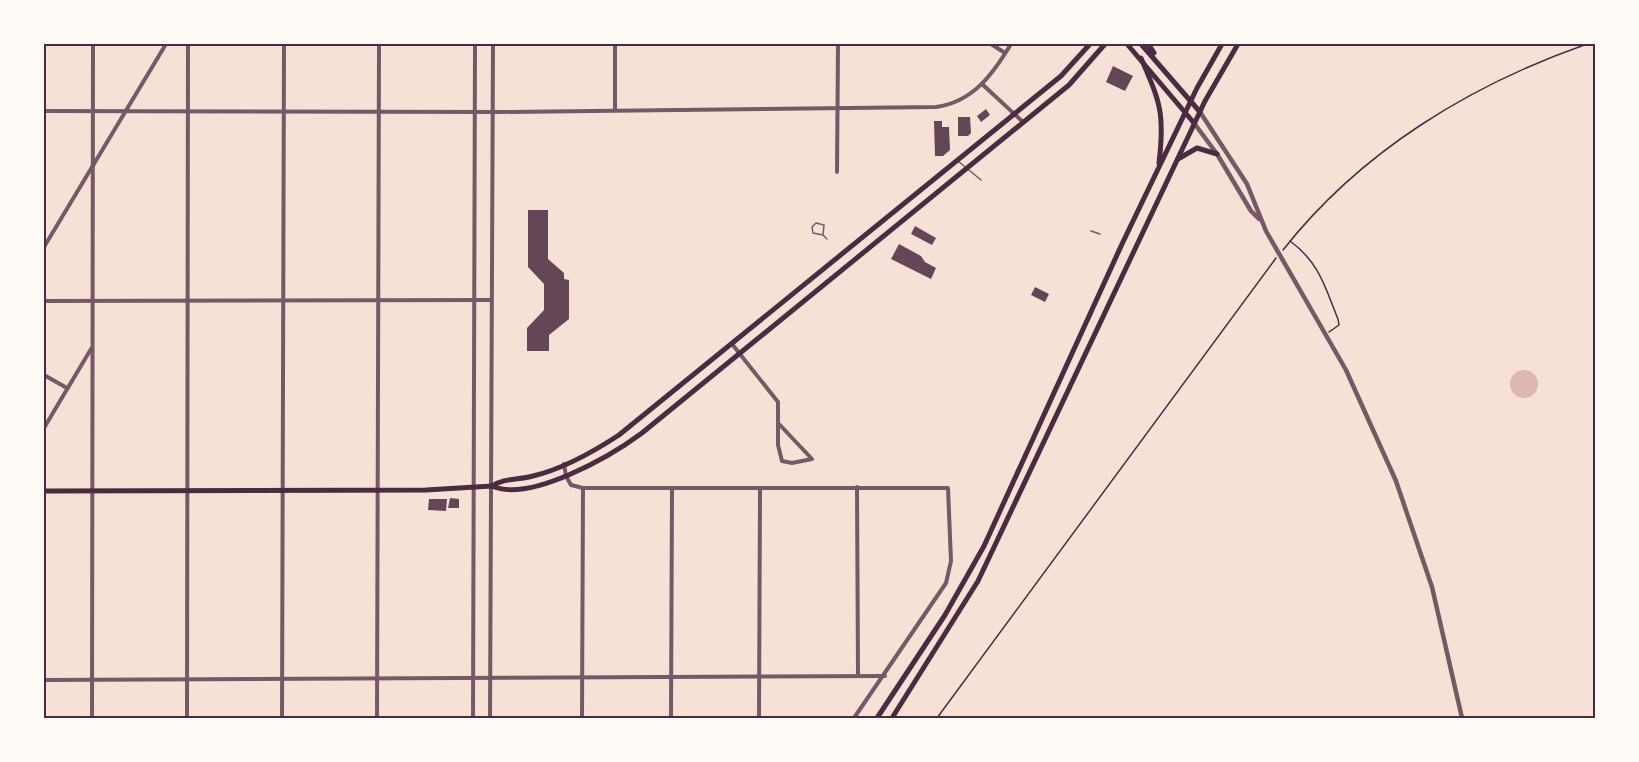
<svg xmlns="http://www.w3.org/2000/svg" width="1639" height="762" font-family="'Nunito Sans',sans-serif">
  <rect width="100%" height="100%" fill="#f7e1d7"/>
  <!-- water -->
  <circle fill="#dcb8b0" cx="1524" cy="384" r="14"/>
  <!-- building -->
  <g fill="#644757">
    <path d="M 1113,66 L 1133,76 L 1125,91 L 1106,82 Z"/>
    <path d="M 986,109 L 990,115 L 981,122 L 977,116 Z"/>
    <path d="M 958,117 L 970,117 L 971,133 L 968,136 L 958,136 Z"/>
    <path d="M 934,121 L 942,121 L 942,127 L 949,127 L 950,150 L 943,156 L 935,156 Z"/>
    <path d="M 528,210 L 548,210 L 548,259 L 564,273 L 564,279 L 569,280 L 569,319 L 549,335 L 549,351 L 527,351 L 527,328 L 544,310 L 544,284 L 528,267 Z"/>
    <path d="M 915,226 L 936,238 L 932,245 L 911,234 Z"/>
    <path d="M 899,244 L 921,256 L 925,262 L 936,268 L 931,279 L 891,259 Z"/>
    <path d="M 1035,287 L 1049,294 L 1045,302 L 1031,295 Z"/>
    <path d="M 450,498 L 459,499 L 459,508 L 448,508 Z"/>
    <path d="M 429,499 L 447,499 L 446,511 L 428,510 Z"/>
  </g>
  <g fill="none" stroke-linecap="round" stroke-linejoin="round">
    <!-- path -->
    <g stroke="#4a2c40" stroke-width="1.5">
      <path d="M 1290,241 C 1319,262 1325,287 1338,319 L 1339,325 L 1329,332"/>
      <path d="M 1283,250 C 1361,151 1470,85 1587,44"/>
      <path d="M 937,718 L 1276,258"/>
    </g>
    <!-- service -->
    <g stroke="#755966" stroke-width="1.5">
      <path d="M 958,161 L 981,180"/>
      <path d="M 1091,231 L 1100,234"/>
      <path d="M 823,235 L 813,233 L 812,227 L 816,223 L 824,225 L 823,235 L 827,239"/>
    </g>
    <!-- minor -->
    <g stroke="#755966" stroke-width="4">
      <path d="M 991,44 L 1005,53"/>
      <path d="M 982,84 L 1023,122"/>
      <path d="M 615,110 L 615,44"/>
      <path d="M 44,111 L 499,112 L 936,107 C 973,102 993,74 1011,44"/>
      <path d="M 837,172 L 838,44"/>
      <path d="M 44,247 L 166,44"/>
      <path d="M 44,301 L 491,300"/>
      <path d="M 732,344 L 778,402 L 778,445 L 782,461 L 792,463 L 812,459 L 779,424"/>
      <path d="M 44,375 L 67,388"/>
      <path d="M 44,428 L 91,349"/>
      <path d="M 564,464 L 566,476 L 571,485 L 583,488 L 582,718"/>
      <path d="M 857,487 L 858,675"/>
      <path d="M 583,488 L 948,488 L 951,561 L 946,583 L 854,718"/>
      <path d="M 44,680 L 885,676"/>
      <path d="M 92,718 L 93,44"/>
      <path d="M 187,718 L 188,44"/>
      <path d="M 282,718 L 284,44"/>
      <path d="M 377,718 L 379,44"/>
      <path d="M 473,718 L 475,44"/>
      <path d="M 490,718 L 493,44"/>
      <path d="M 671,718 L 672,488"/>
      <path d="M 759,718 L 760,488"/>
    </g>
    <!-- tertiary -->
    <g stroke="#755966" stroke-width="4.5">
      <path d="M 1200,112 L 1247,184 L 1266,231 L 1346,370 L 1396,481 L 1432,587 L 1462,718"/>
      <path d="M 1194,123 L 1217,154 L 1251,211 L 1259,219"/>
    </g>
    <!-- secondary -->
    <g stroke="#4a2c40" stroke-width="5">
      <path d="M 1127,44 L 1194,123"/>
      <path d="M 1141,44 L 1200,112"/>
      <path d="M 1148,44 L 1154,53"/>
      <path d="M 1141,58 C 1160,102 1165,113 1159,163"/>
      <path d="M 1178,159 L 1197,148 L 1217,154"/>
      <path d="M 492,486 C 504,478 518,480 533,476 C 563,469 593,452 619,435 L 1061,76 L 1090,44"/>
      <path d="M 44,491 L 426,490 L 492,486 C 530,503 611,456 642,433 L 1069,85 L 1105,44"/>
      <path d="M 877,718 L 945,615 L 984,546 L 1122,244 L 1197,88 L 1222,44"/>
      <path d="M 892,718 L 978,581 L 1205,101 L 1238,44"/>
    </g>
  </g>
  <!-- border -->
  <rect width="1639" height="762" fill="none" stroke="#fffaf5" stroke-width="90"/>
  <rect x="45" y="45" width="1549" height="672" fill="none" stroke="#4a2c40" stroke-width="2"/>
</svg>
